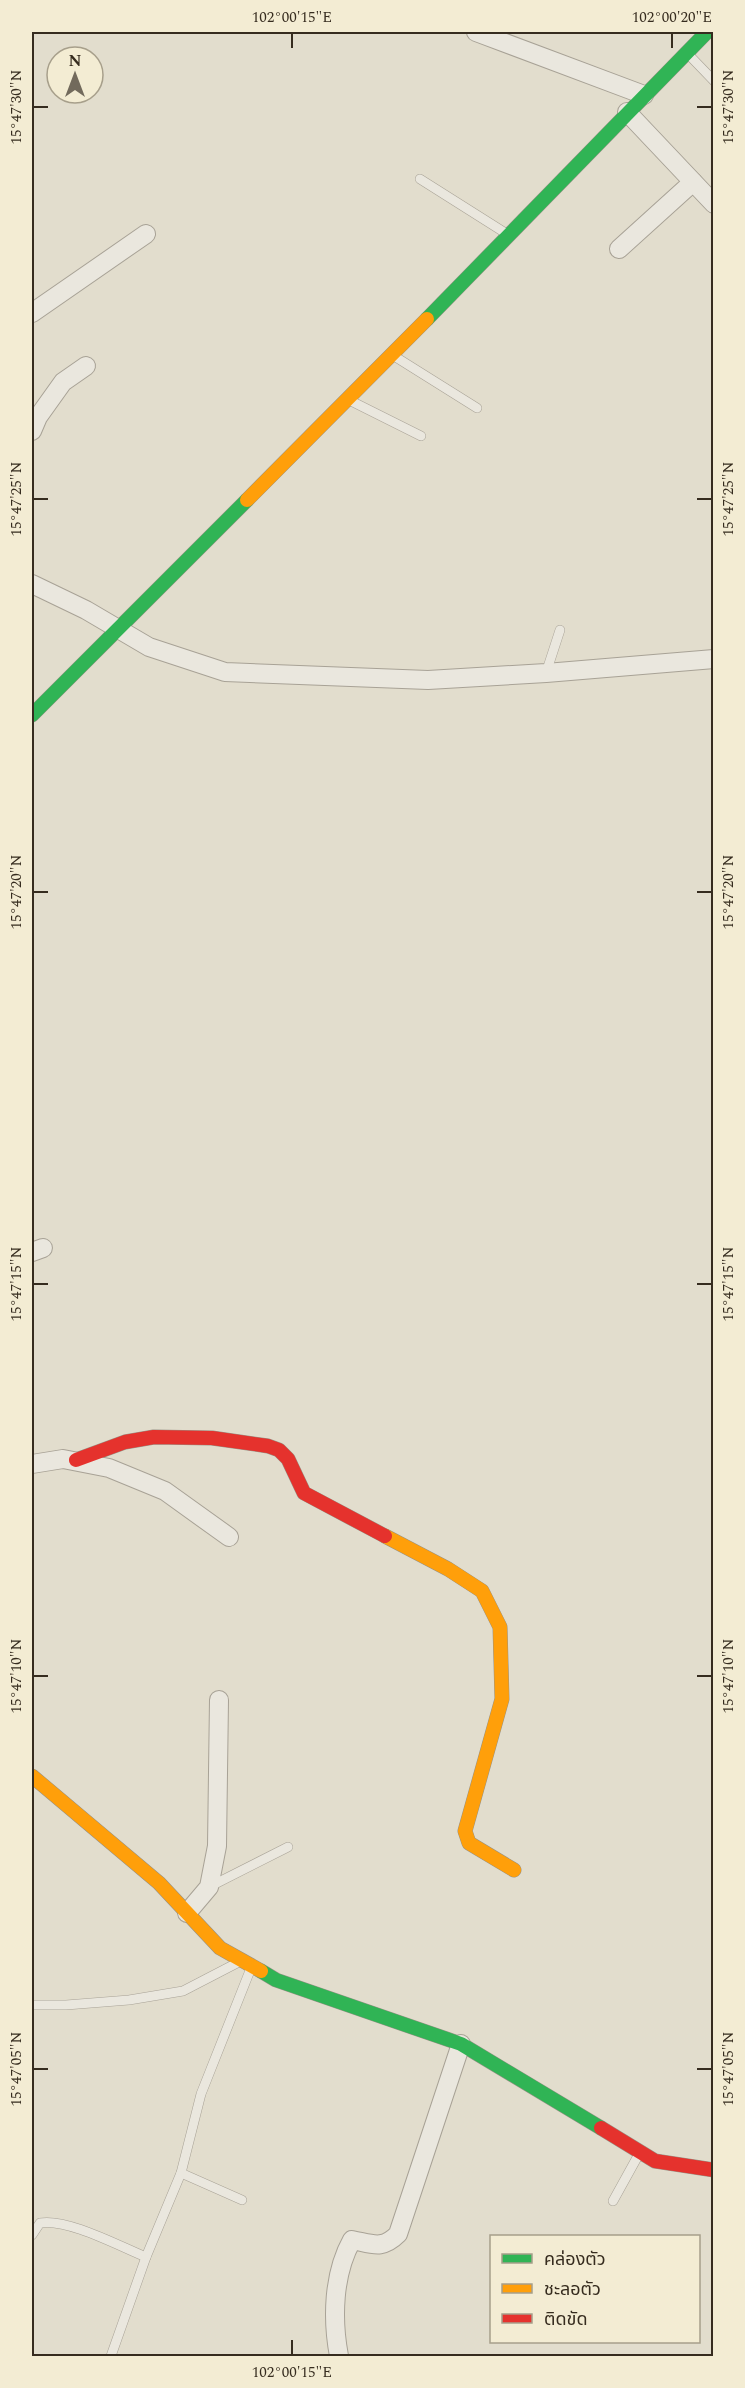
<svg xmlns="http://www.w3.org/2000/svg" width="745" height="2388" font-family="Spectral,'Noto Sans Thai',serif">
  <rect width="100%" height="100%" fill="#e2ddcd"/>
  <g fill="none" stroke-linecap="round" stroke-linejoin="round">
    <!-- lane casing -->
    <g stroke="#a8a296" stroke-width="10">
      <g id="lane">
        <path d="M 688,54 L 714,81"/>
        <path d="M 420,179 L 507,234"/>
        <path d="M 394,356 L 477,408"/>
        <path d="M 351,401 L 421,436"/>
        <path d="M 546,673 L 560,630"/>
        <path d="M 209,1887 L 288,1847"/>
        <path d="M 32,2005 L 66,2005 L 129,2000 L 183,1991 L 237,1963"/>
        <path d="M 181,2173 L 242,2200"/>
        <path d="M 613,2201 L 639,2154"/>
        <path d="M 32,2235 L 40,2223 C 67,2218 119,2246 146,2257"/>
        <path d="M 111,2356 L 146,2257 L 181,2173 L 201,2094 L 251,1968"/>
      </g>
    </g>
    <!-- street casing -->
    <g stroke="#a8a296" stroke-width="20">
      <g id="street">
        <path d="M 476,32 L 644,95"/>
        <path d="M 627,112 L 714,204"/>
        <path d="M 619,249 L 693,182"/>
        <path d="M 32,313 L 146,234"/>
        <path d="M 32,431 L 38,417 L 63,382 L 86,366"/>
        <path d="M 32,584 L 86,610 L 149,647 L 225,672 L 428,680 L 546,673 L 714,659"/>
        <path d="M 32,1252 L 43,1248"/>
        <path d="M 32,1464 L 63,1459 L 109,1468 L 165,1491 L 229,1537"/>
        <path d="M 187,1913 L 209,1887 L 217,1846 L 219,1700"/>
        <path d="M 339,2356 C 332,2319 333,2274 352,2240 C 373,2244 382,2250 398,2234 L 461,2044"/>
      </g>
    </g>
    <!-- fast casing -->
    <g stroke="#979286" stroke-width="15">
      <g id="fast">
        <path d="M 427,319 L 707,32"/>
        <path d="M 32,715 L 247,500"/>
        <path d="M 261,1971 L 276,1980 L 461,2044 L 601,2128"/>
      </g>
    </g>
    <!-- slow casing -->
    <g stroke="#979286" stroke-width="15">
      <g id="slow">
        <path d="M 247,500 L 427,319"/>
        <path d="M 385,1536 L 448,1569 L 482,1591 L 500,1627 L 502,1699 L 465,1831 L 469,1843 L 514,1870"/>
        <path d="M 32,1776 L 159,1883 L 220,1948 L 261,1971"/>
      </g>
    </g>
    <!-- jam casing -->
    <g stroke="#979286" stroke-width="15">
      <g id="jam">
        <path d="M 76,1460 L 125,1442 L 154,1437 L 212,1438 L 268,1446 L 279,1450 L 288,1459 L 304,1493 L 385,1536"/>
        <path d="M 601,2128 L 655,2161 L 714,2170"/>
      </g>
    </g>
    <!-- lane -->
    <use href="#lane" stroke="#eae7de" stroke-width="9"/>
    <!-- street -->
    <use href="#street" stroke="#eae7de" stroke-width="18"/>
    <!-- fast -->
    <use href="#fast" stroke="#30b455" stroke-width="14"/>
    <!-- slow -->
    <use href="#slow" stroke="#ff9f0a" stroke-width="14"/>
    <!-- jam -->
    <use href="#jam" stroke="#e5322d" stroke-width="14"/>
  </g>
  <!-- ticks -->
  <path fill="none" stroke="#362c1f" stroke-width="2" d="M 292,33 L 292,48M 672,33 L 672,48M 33,107 L 48,107M 697,107 L 712,107M 33,499 L 48,499M 697,499 L 712,499M 33,892 L 48,892M 697,892 L 712,892M 33,1284 L 48,1284M 697,1284 L 712,1284M 33,1676 L 48,1676M 697,1676 L 712,1676M 33,2069 L 48,2069M 697,2069 L 712,2069M 292,2340 L 292,2355"/>
  <!-- border -->
  <rect width="745" height="2388" fill="none" stroke="#f3ecd3" stroke-width="66"/>
  <!-- legend -->
  <rect x="490" y="2235" width="210" height="108" fill="#f3ecd3" stroke="#a79f8b" stroke-width="1.5"/>
  <rect x="502" y="2254" width="30" height="9" fill="#30b455" stroke="#a79f8b" stroke-width="1.5"/>
  <text x="544" y="2265" font-size="18" fill="#362c1f">คล่องตัว</text>
  <rect x="502" y="2284" width="30" height="9" fill="#ff9f0a" stroke="#a79f8b" stroke-width="1.5"/>
  <text x="544" y="2295" font-size="18" fill="#362c1f">ชะลอตัว</text>
  <rect x="502" y="2314" width="30" height="9" fill="#e5322d" stroke="#a79f8b" stroke-width="1.5"/>
  <text x="544" y="2325" font-size="18" fill="#362c1f">ติดขัด</text>
  <!-- north arrow -->
  <g transform="translate(75 75)"><circle r="28" fill="#f3ecd3" stroke="#a79f8b" stroke-width="1.5"/>
  <path d="M0-4.5L10 22L0 15L-10 22Z" fill="#726a5c"/>
  <text y="-9" font-size="16" font-weight="bold" text-anchor="middle" fill="#362c1f">N</text>
  </g>
  <rect x="33" y="33" width="679" height="2322" fill="none" stroke="#362c1f" stroke-width="2"/>
  <g font-size="15" text-anchor="middle" fill="#362c1f">
    <text x="292" y="22">102°00'15"E</text>
    <text x="672" y="22">102°00'20"E</text>
    <text transform="translate(16 107) rotate(-90)" y="5">15°47'30"N</text>
    <text transform="translate(728 107) rotate(-90)" y="5">15°47'30"N</text>
    <text transform="translate(16 499) rotate(-90)" y="5">15°47'25"N</text>
    <text transform="translate(728 499) rotate(-90)" y="5">15°47'25"N</text>
    <text transform="translate(16 892) rotate(-90)" y="5">15°47'20"N</text>
    <text transform="translate(728 892) rotate(-90)" y="5">15°47'20"N</text>
    <text transform="translate(16 1284) rotate(-90)" y="5">15°47'15"N</text>
    <text transform="translate(728 1284) rotate(-90)" y="5">15°47'15"N</text>
    <text transform="translate(16 1676) rotate(-90)" y="5">15°47'10"N</text>
    <text transform="translate(728 1676) rotate(-90)" y="5">15°47'10"N</text>
    <text transform="translate(16 2069) rotate(-90)" y="5">15°47'05"N</text>
    <text transform="translate(728 2069) rotate(-90)" y="5">15°47'05"N</text>
    <text x="292" y="2377">102°00'15"E</text>
  </g>
</svg>
